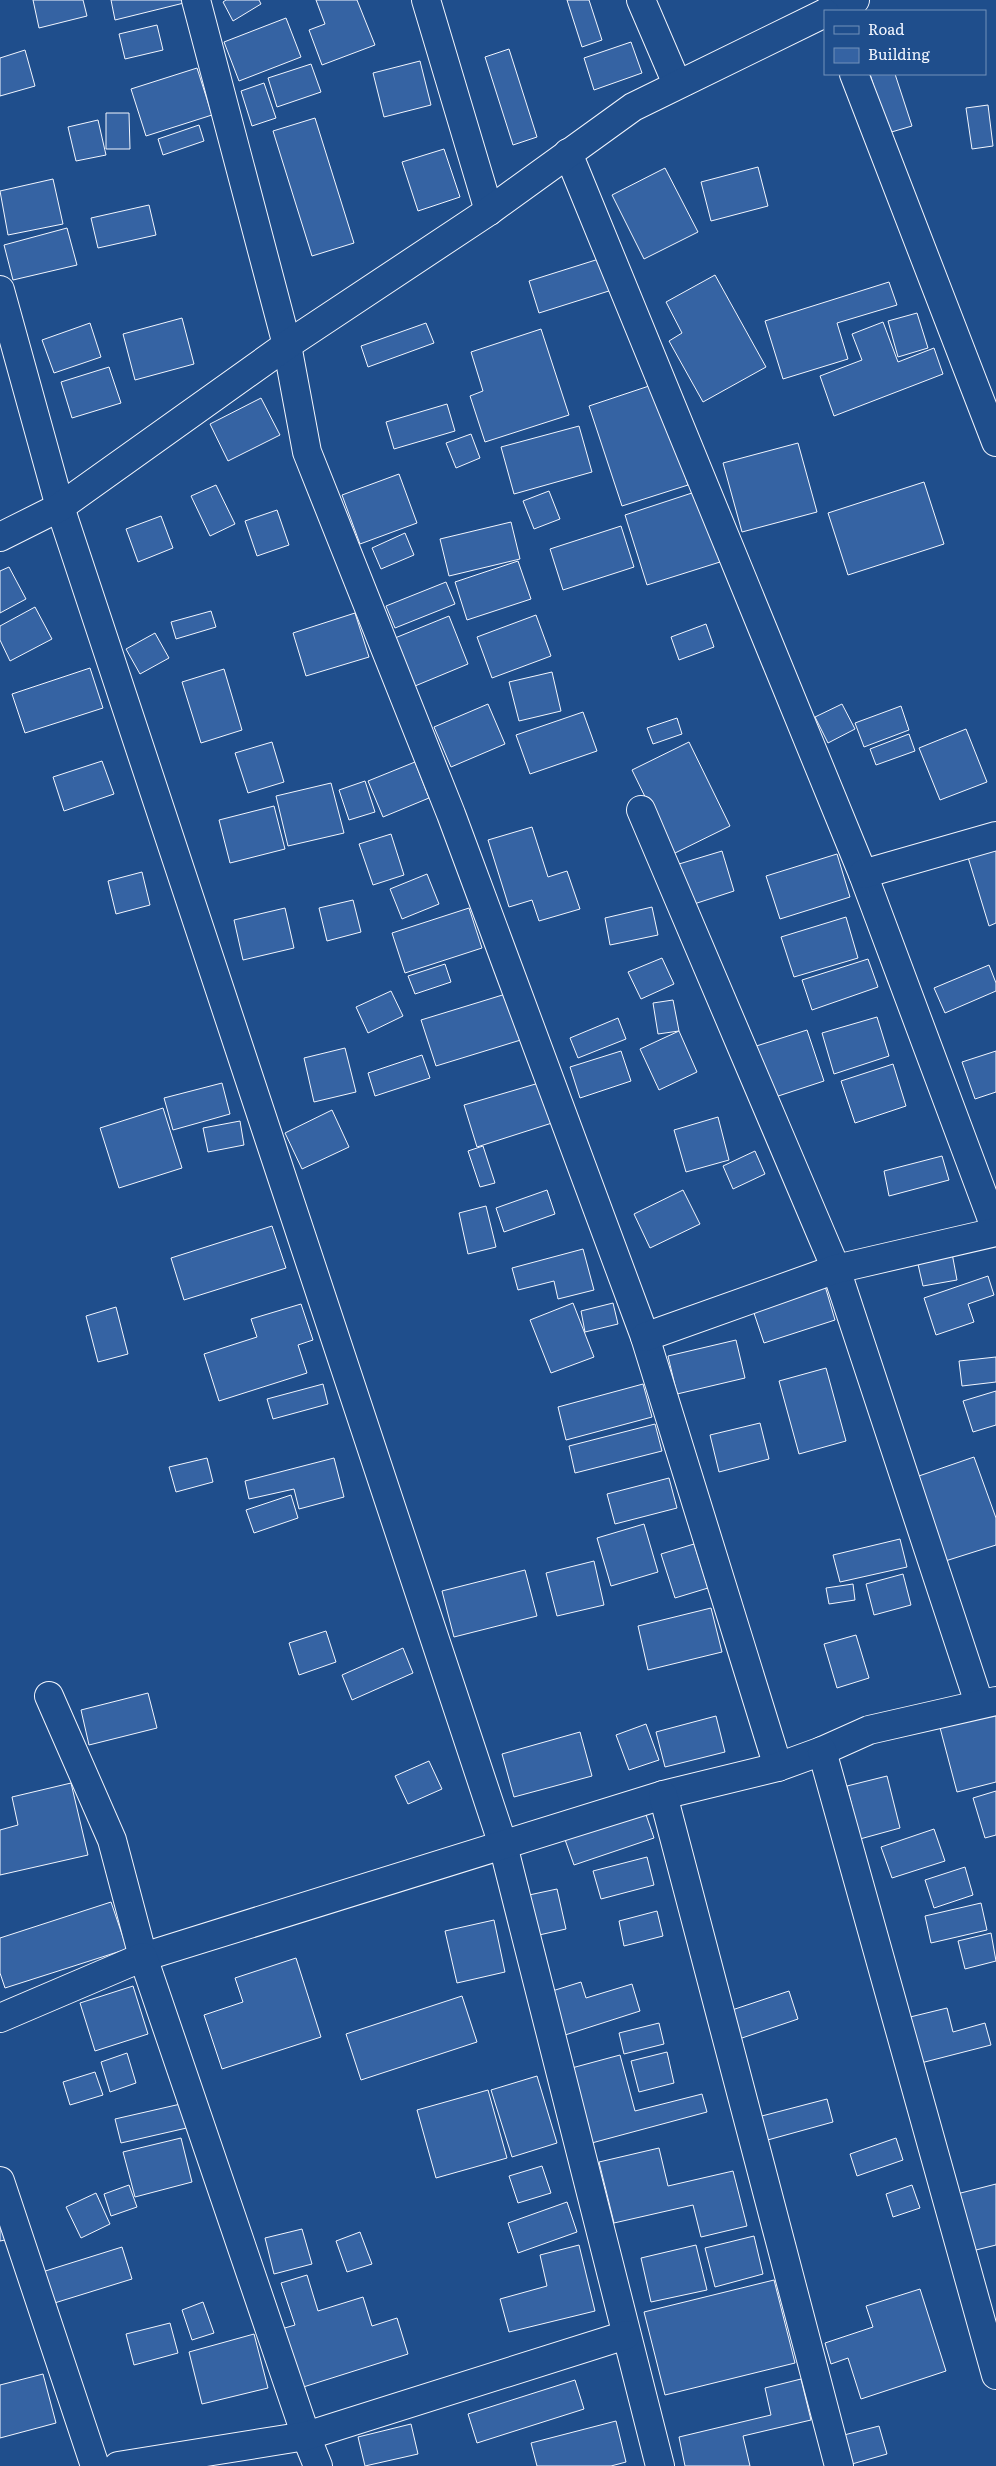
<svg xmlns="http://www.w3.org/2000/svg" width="996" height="2466" font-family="Literata,serif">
  <rect width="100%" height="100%" fill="#1f4e8c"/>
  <!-- building -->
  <g fill="#3563a3" stroke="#f2f6ff">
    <path d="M 33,0 L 83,0 L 87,16 L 39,28 Z"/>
    <path d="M 111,0 L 191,0 L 192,1 L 115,20 Z"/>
    <path d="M 226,0 L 259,0 L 261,4 L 233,21 L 223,2 Z"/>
    <path d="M 316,0 L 357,0 L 375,45 L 322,65 L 309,30 L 325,24 Z"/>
    <path d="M 567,0 L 589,0 L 602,40 L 582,47 Z"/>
    <path d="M 286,18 L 301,57 L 239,81 L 224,42 Z"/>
    <path d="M 157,25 L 163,50 L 125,59 L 119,34 Z"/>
    <path d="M 631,42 L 642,73 L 594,90 L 584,58 Z"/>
    <path d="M 509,49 L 537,137 L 513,145 L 485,57 Z"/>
    <path d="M 25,50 L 35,86 L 0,96 L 0,58 Z"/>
    <path d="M 420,61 L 431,105 L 384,117 L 373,73 Z"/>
    <path d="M 311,64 L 321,92 L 277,107 L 268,78 Z"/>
    <path d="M 197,68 L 212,115 L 146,136 L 131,89 Z"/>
    <path d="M 870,74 L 895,74 L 912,126 L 888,133 Z"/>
    <path d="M 264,83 L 276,118 L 252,126 L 241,91 Z"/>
    <path d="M 988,105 L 993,146 L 972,149 L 966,108 Z"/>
    <path d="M 106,113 L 129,113 L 130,149 L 106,149 Z"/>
    <path d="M 315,118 L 354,243 L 312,256 L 273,131 Z"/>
    <path d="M 98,120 L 106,155 L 76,161 L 68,127 Z"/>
    <path d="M 199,125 L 204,141 L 163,155 L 158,139 Z"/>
    <path d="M 444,149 L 460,197 L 418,211 L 402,162 Z"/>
    <path d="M 758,167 L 768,206 L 711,221 L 701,182 Z"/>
    <path d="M 665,168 L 698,232 L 644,259 L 612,195 Z"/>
    <path d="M 53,179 L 63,224 L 8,235 L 0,191 Z"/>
    <path d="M 149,205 L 156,235 L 98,248 L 91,218 Z"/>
    <path d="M 67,228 L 77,265 L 13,280 L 4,245 Z"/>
    <path d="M 602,258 L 612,290 L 539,313 L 529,281 Z"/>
    <path d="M 715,275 L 766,367 L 703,402 L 669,341 L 682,333 L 666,302 Z"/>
    <path d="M 889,282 L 897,305 L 837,323 L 848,359 L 783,379 L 765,321 Z"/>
    <path d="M 917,313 L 928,348 L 898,357 L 888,321 Z"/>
    <path d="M 182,318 L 194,364 L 135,380 L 123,334 Z"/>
    <path d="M 883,322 L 898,362 L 934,348 L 943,374 L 834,416 L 820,376 L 862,360 L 852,334 Z"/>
    <path d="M 90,323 L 101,357 L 54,373 L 42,340 Z"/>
    <path d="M 426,323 L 434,343 L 368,367 L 361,346 Z"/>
    <path d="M 541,329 L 569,415 L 485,442 L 470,396 L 483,391 L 471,352 Z"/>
    <path d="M 109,367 L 121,403 L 72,418 L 61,382 Z"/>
    <path d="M 655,384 L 688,485 L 622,506 L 589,406 Z"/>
    <path d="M 261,398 L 280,435 L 228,461 L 210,424 Z"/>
    <path d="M 447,404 L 455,431 L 394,449 L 386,422 Z"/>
    <path d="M 579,426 L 592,472 L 514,494 L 501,447 Z"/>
    <path d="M 471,434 L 480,458 L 456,468 L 446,443 Z"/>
    <path d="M 798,443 L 817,512 L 742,532 L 723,463 Z"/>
    <path d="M 399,474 L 417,523 L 360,544 L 342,495 Z"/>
    <path d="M 924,482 L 944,544 L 848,575 L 828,513 Z"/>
    <path d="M 216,485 L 235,524 L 210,536 L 191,496 Z"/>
    <path d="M 549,491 L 560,519 L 534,529 L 523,501 Z"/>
    <path d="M 698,491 L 720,562 L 647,585 L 625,515 Z"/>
    <path d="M 277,510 L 289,545 L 257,556 L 245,521 Z"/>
    <path d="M 161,516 L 173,548 L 138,562 L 126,529 Z"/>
    <path d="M 511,522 L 520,559 L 449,576 L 440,539 Z"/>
    <path d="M 621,526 L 634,567 L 563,590 L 550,549 Z"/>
    <path d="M 405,533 L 414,555 L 381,569 L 372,548 Z"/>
    <path d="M 518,561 L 531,599 L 467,620 L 455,582 Z"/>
    <path d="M 9,567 L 26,599 L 0,613 L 0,571 Z"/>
    <path d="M 446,582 L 455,604 L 395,628 L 386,606 Z"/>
    <path d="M 35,607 L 52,639 L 10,661 L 0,640 L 0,626 Z"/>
    <path d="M 211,611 L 216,627 L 176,639 L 171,622 Z"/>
    <path d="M 355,613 L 369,657 L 306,676 L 293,633 Z"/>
    <path d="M 536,615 L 551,656 L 492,678 L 477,637 Z"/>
    <path d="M 449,616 L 468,664 L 415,686 L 395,638 Z"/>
    <path d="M 706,624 L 714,647 L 679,660 L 671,637 Z"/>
    <path d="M 155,633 L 169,658 L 140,674 L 126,649 Z"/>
    <path d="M 90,668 L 103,708 L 25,733 L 12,694 Z"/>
    <path d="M 224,669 L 242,730 L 201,743 L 182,682 Z"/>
    <path d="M 552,672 L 561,711 L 519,721 L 509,682 Z"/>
    <path d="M 488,704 L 505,744 L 451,767 L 434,727 Z"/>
    <path d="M 842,704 L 855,729 L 828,743 L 815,717 Z"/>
    <path d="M 901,706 L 909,730 L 864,747 L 855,723 Z"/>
    <path d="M 583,712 L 597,751 L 530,774 L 516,735 Z"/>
    <path d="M 677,718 L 682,734 L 653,744 L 647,728 Z"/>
    <path d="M 966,729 L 987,782 L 940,800 L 919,748 Z"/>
    <path d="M 909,734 L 915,751 L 876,765 L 870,749 Z"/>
    <path d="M 272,742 L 284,782 L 248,793 L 235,753 Z"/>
    <path d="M 689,742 L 730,826 L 673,854 L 632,770 Z"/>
    <path d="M 102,761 L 114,794 L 64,811 L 53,777 Z"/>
    <path d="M 415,762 L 429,798 L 383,817 L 368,781 Z"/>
    <path d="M 365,781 L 375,812 L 349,820 L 339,790 Z"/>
    <path d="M 331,783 L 344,833 L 288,846 L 276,796 Z"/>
    <path d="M 274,806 L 285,849 L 230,863 L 219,820 Z"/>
    <path d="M 532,827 L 548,877 L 567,871 L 580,909 L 539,921 L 532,900 L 509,907 L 488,840 Z"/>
    <path d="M 391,834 L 404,875 L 373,885 L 359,844 Z"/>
    <path d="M 996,845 L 996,923 L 989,926 L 967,854 Z"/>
    <path d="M 722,851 L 734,891 L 691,905 L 679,864 Z"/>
    <path d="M 837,854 L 850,897 L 780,919 L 766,876 Z"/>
    <path d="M 142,872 L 150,905 L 116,914 L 108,881 Z"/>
    <path d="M 427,874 L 439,904 L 402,919 L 390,889 Z"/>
    <path d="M 353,900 L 361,932 L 327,941 L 319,908 Z"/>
    <path d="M 652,907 L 658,935 L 610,945 L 605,918 Z"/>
    <path d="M 285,908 L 294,948 L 243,960 L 234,920 Z"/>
    <path d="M 469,908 L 482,948 L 405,973 L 392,933 Z"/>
    <path d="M 846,917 L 858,958 L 794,977 L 781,937 Z"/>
    <path d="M 662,958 L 674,984 L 641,999 L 628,972 Z"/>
    <path d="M 868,959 L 878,987 L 812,1010 L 802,980 Z"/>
    <path d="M 445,964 L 451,982 L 415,994 L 408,976 Z"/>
    <path d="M 989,965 L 996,983 L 996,991 L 945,1013 L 934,988 Z"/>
    <path d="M 391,991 L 403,1016 L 368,1033 L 356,1007 Z"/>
    <path d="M 509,993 L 524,1039 L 436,1066 L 421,1020 Z"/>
    <path d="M 673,1000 L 679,1031 L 658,1034 L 653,1003 Z"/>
    <path d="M 877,1017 L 889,1056 L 834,1074 L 822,1033 Z"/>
    <path d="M 618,1018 L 626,1039 L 578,1058 L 570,1038 Z"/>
    <path d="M 807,1030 L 824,1081 L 766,1100 L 750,1048 Z"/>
    <path d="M 679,1031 L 697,1072 L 659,1090 L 640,1049 Z"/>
    <path d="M 345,1048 L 356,1092 L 314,1102 L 304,1058 Z"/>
    <path d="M 621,1051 L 631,1081 L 580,1098 L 570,1067 Z"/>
    <path d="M 996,1051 L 996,1092 L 975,1099 L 962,1062 Z"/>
    <path d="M 422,1055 L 430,1078 L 375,1096 L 368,1073 Z"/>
    <path d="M 893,1064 L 906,1106 L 855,1123 L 841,1081 Z"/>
    <path d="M 222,1083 L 230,1114 L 173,1130 L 164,1098 Z"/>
    <path d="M 539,1083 L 552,1123 L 477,1147 L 464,1105 Z"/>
    <path d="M 163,1108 L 182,1168 L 119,1188 L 100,1128 Z"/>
    <path d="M 332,1110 L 349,1147 L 302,1169 L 285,1133 Z"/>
    <path d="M 718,1117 L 729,1160 L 686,1172 L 674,1130 Z"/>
    <path d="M 240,1121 L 244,1145 L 208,1152 L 203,1128 Z"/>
    <path d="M 483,1146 L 495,1183 L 480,1187 L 468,1151 Z"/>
    <path d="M 755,1151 L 765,1174 L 733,1189 L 723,1166 Z"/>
    <path d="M 942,1156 L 949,1180 L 889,1196 L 884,1171 Z"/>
    <path d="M 547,1190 L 555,1214 L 504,1232 L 496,1208 Z"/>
    <path d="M 683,1190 L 700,1224 L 650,1248 L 634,1214 Z"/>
    <path d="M 486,1206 L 496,1247 L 468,1254 L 459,1213 Z"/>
    <path d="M 272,1226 L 286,1268 L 184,1300 L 171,1258 Z"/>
    <path d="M 583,1249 L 594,1290 L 558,1299 L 554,1281 L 518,1290 L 512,1268 Z"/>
    <path d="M 952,1253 L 957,1280 L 923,1286 L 917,1260 Z"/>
    <path d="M 988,1276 L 994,1295 L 968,1304 L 974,1322 L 936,1335 L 924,1298 Z"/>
    <path d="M 825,1286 L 835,1320 L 764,1343 L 753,1310 Z"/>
    <path d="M 573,1303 L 594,1357 L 551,1373 L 530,1320 Z"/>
    <path d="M 613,1303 L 618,1324 L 585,1332 L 581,1311 Z"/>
    <path d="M 301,1304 L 313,1340 L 298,1345 L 307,1373 L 219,1401 L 204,1354 L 257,1337 L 251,1319 Z"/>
    <path d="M 116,1307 L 128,1354 L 98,1362 L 86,1316 Z"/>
    <path d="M 736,1340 L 745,1378 L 677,1394 L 668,1356 Z"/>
    <path d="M 996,1357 L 996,1382 L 962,1386 L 959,1361 Z"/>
    <path d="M 826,1368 L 846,1441 L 799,1454 L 779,1381 Z"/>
    <path d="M 323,1384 L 328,1404 L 273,1419 L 267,1399 Z"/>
    <path d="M 643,1384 L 652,1417 L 566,1440 L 558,1407 Z"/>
    <path d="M 996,1391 L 996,1425 L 973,1432 L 963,1401 Z"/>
    <path d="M 760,1423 L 769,1459 L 719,1472 L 710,1435 Z"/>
    <path d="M 655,1424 L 662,1451 L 575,1473 L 569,1446 Z"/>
    <path d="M 974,1457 L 996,1518 L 996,1545 L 939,1563 L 913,1478 Z"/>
    <path d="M 207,1458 L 213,1482 L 176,1492 L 169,1467 Z"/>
    <path d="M 334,1458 L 344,1497 L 299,1509 L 294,1489 L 249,1499 L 245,1481 Z"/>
    <path d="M 669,1478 L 677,1508 L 615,1524 L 607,1494 Z"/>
    <path d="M 291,1495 L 298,1518 L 254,1533 L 246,1510 Z"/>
    <path d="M 644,1524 L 658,1572 L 611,1586 L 597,1538 Z"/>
    <path d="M 900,1539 L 907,1567 L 840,1582 L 833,1555 Z"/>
    <path d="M 694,1544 L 708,1588 L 675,1598 L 661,1554 Z"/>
    <path d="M 594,1561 L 604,1605 L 557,1616 L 546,1573 Z"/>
    <path d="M 525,1570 L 537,1616 L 454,1637 L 442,1591 Z"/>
    <path d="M 903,1574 L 911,1605 L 874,1615 L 866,1584 Z"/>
    <path d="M 853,1584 L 855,1600 L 829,1604 L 826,1588 Z"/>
    <path d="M 711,1608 L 722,1652 L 648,1670 L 638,1626 Z"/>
    <path d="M 326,1631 L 336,1662 L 299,1675 L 289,1643 Z"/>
    <path d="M 856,1635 L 869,1678 L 837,1688 L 824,1644 Z"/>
    <path d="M 403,1648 L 413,1673 L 352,1700 L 342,1675 Z"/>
    <path d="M 148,1693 L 157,1728 L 89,1745 L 81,1710 Z"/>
    <path d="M 996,1710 L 996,1782 L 957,1792 L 939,1724 Z"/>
    <path d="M 716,1716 L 725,1752 L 665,1767 L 656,1732 Z"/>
    <path d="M 646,1724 L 659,1760 L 629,1770 L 616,1735 Z"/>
    <path d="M 580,1732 L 592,1776 L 514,1797 L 502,1754 Z"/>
    <path d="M 429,1761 L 442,1789 L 408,1804 L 395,1776 Z"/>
    <path d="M 887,1776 L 900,1828 L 860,1839 L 847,1786 Z"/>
    <path d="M 71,1783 L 88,1855 L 0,1875 L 0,1830 L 18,1825 L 12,1797 Z"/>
    <path d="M 996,1791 L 996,1835 L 985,1838 L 973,1798 Z"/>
    <path d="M 643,1806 L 654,1838 L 574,1865 L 563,1834 Z"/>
    <path d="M 934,1829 L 945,1861 L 892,1878 L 881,1847 Z"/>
    <path d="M 647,1857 L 654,1885 L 601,1899 L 593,1871 Z"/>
    <path d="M 965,1867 L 973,1895 L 934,1908 L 925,1880 Z"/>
    <path d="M 557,1889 L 566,1929 L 539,1935 L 529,1895 Z"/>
    <path d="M 111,1902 L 127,1949 L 5,1988 L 0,1973 L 0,1938 Z"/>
    <path d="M 981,1903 L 987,1930 L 931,1943 L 925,1916 Z"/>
    <path d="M 657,1911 L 663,1936 L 624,1946 L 619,1921 Z"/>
    <path d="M 494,1920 L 505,1972 L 457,1983 L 445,1931 Z"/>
    <path d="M 991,1933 L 996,1961 L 965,1969 L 958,1941 Z"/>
    <path d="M 296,1958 L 321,2037 L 222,2069 L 204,2015 L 243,2002 L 235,1978 Z"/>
    <path d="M 581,1982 L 586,1998 L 632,1984 L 640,2011 L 562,2036 L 549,1992 Z"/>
    <path d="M 133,1986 L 148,2034 L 95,2051 L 80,2003 Z"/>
    <path d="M 789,1991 L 798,2019 L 739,2039 L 729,2011 Z"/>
    <path d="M 462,1996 L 477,2042 L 361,2080 L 346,2034 Z"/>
    <path d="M 947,2008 L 953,2032 L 985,2023 L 991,2045 L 917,2064 L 906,2018 Z"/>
    <path d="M 659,2023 L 664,2044 L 624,2054 L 619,2033 Z"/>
    <path d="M 667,2052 L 674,2083 L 639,2092 L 631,2061 Z"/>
    <path d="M 127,2053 L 136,2083 L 110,2092 L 101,2062 Z"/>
    <path d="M 620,2055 L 635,2111 L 702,2094 L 707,2112 L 588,2144 L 568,2069 Z"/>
    <path d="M 95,2072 L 103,2095 L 70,2105 L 63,2082 Z"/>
    <path d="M 537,2076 L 557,2143 L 512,2157 L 491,2090 Z"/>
    <path d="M 488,2090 L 507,2158 L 436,2178 L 417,2110 Z"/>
    <path d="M 827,2099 L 833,2122 L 764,2141 L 758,2117 Z"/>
    <path d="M 185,2103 L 191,2127 L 121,2143 L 115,2119 Z"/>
    <path d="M 181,2138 L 192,2182 L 135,2197 L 123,2152 Z"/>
    <path d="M 896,2138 L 903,2160 L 857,2176 L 850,2154 Z"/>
    <path d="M 659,2148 L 668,2186 L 733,2171 L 747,2226 L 701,2237 L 693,2205 L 614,2223 L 599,2162 Z"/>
    <path d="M 542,2166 L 551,2193 L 518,2203 L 509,2176 Z"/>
    <path d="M 996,2184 L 996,2245 L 964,2253 L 949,2196 Z"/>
    <path d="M 129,2185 L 137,2207 L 111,2216 L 104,2194 Z"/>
    <path d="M 912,2185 L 920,2208 L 893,2217 L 886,2194 Z"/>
    <path d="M 96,2193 L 110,2224 L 81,2238 L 66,2207 Z"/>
    <path d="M 567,2202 L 577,2232 L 518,2253 L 508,2223 Z"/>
    <path d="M 0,2224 L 5,2240 L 0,2241 Z"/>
    <path d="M 302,2229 L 312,2264 L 274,2274 L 265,2238 Z"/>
    <path d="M 360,2232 L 372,2264 L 347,2272 L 336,2241 Z"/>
    <path d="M 754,2236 L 763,2274 L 715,2287 L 705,2248 Z"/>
    <path d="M 579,2245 L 595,2311 L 509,2332 L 500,2299 L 547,2286 L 540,2255 Z"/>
    <path d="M 696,2245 L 707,2290 L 651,2302 L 641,2258 Z"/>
    <path d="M 122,2247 L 132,2279 L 48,2305 L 39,2273 Z"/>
    <path d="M 307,2275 L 318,2311 L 363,2297 L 372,2326 L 397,2318 L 408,2354 L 297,2389 L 278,2330 L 295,2325 L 281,2283 Z"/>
    <path d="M 774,2280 L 795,2363 L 665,2395 L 644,2312 Z"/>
    <path d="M 920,2289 L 946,2371 L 861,2399 L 848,2358 L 831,2364 L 825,2343 L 873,2327 L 866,2306 Z"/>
    <path d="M 203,2302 L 214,2333 L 192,2340 L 182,2310 Z"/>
    <path d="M 170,2323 L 178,2353 L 134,2365 L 126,2334 Z"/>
    <path d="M 254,2334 L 268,2388 L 202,2404 L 189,2352 Z"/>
    <path d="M 43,2374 L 56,2423 L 0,2438 L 0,2385 Z"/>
    <path d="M 801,2379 L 811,2420 L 743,2436 L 750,2466 L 685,2466 L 679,2437 L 771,2415 L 765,2388 Z"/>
    <path d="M 575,2380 L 584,2409 L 477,2443 L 468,2414 Z"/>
    <path d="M 616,2421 L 626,2462 L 611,2466 L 537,2466 L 531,2443 Z"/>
    <path d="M 411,2424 L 418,2454 L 365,2466 L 358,2437 Z"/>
    <path d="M 879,2426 L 887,2454 L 852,2464 L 844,2435 Z"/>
  </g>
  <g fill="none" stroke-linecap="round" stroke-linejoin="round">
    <!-- street casing -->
    <g stroke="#f2f6ff" stroke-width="30">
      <g id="street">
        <path d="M 196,0 L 287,345 L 307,452 L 451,814 L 645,1337 L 778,1767"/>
        <path d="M 426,0 L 489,211"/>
        <path d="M 641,0 L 677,84"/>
        <path d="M 854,74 L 996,442"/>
        <path d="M 568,153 L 863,874 L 996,1230"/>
        <path d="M 0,290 L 60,507 L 503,1845 L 660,2466"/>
        <path d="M 641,810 L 836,1269 L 979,1703"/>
        <path d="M 863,874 L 996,836"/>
        <path d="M 645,1337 L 836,1269 L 996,1232"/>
        <path d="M 49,1696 L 112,1840 L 143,1957 L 663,1795 L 778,1767 L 822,1751 L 869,1730 L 996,1701"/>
        <path d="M 822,1751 L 996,2375"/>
        <path d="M 663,1795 L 839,2466"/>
        <path d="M 0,2018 L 143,1957 L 306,2436 L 318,2466"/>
        <path d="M 0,2181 L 95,2466"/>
        <path d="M 118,2466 L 306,2436 L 626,2335"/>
      </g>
    </g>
    <!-- secondary casing -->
    <g stroke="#f2f6ff" stroke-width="30">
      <g id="secondary">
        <path d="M 828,11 L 855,0"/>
        <path d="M 0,537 L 60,507 L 287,345 L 489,211 L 633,107 L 825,13"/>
      </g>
    </g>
    <!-- street -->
    <use href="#street" stroke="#1f4e8c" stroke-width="28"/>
    <!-- secondary -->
    <use href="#secondary" stroke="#1f4e8c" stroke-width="28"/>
  </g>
  <!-- legend -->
  <rect x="824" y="10" width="162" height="65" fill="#1f4e8c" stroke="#7391ba"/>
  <rect x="834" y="26" width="25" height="8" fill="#1f4e8c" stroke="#7391ba"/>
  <text x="868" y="35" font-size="15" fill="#f2f6ff">Road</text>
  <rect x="834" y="48" width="25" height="15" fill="#3563a3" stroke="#7391ba"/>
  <text x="868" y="60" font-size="15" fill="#f2f6ff">Building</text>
</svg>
